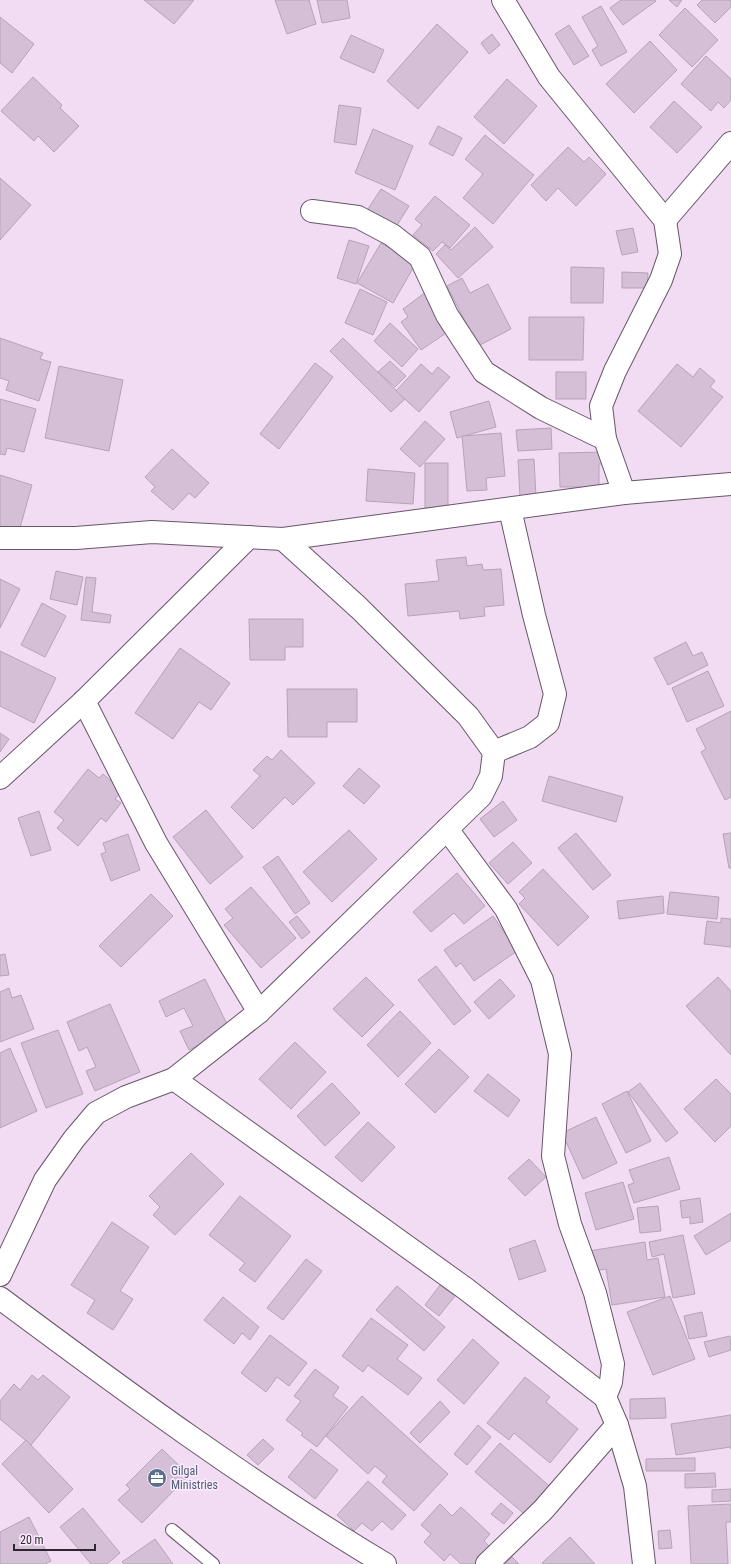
<svg xmlns="http://www.w3.org/2000/svg" width="731" height="1564" font-family="'Roboto Condensed',sans-serif">
  <rect width="100%" height="100%" fill="#f1dcf3"/>
  <!-- building -->
  <g fill="#d4bfd6" stroke="#b7a3b9">
    <path d="M 144,0 L 194,0 L 174,24 Z"/>
    <path d="M 275,0 L 309,0 L 316,24 L 287,34 Z"/>
    <path d="M 317,0 L 347,0 L 350,18 L 322,23 Z"/>
    <path d="M 621,0 L 655,0 L 656,1 L 623,25 L 610,8 Z"/>
    <path d="M 669,0 L 682,0 L 677,7 Z"/>
    <path d="M 702,0 L 731,0 L 731,7 L 715,23 L 697,5 Z"/>
    <path d="M 601,6 L 627,52 L 601,66 L 592,50 L 598,46 L 582,17 Z"/>
    <path d="M 685,8 L 718,40 L 692,67 L 659,35 Z"/>
    <path d="M 0,17 L 34,44 L 12,73 L 0,63 Z"/>
    <path d="M 437,24 L 468,52 L 418,109 L 387,81 Z"/>
    <path d="M 569,25 L 589,56 L 574,65 L 555,34 Z"/>
    <path d="M 492,34 L 500,45 L 489,54 L 481,43 Z"/>
    <path d="M 351,35 L 384,50 L 374,73 L 340,58 Z"/>
    <path d="M 650,41 L 677,70 L 634,113 L 606,84 Z"/>
    <path d="M 706,56 L 731,79 L 731,100 L 724,108 L 718,102 L 711,111 L 681,84 Z"/>
    <path d="M 33,77 L 62,105 L 60,108 L 79,126 L 54,152 L 38,136 L 34,141 L 1,111 Z"/>
    <path d="M 507,79 L 537,106 L 504,144 L 474,117 Z"/>
    <path d="M 674,101 L 702,127 L 677,153 L 650,127 Z"/>
    <path d="M 339,105 L 361,108 L 356,145 L 334,142 Z"/>
    <path d="M 438,126 L 462,138 L 453,156 L 429,144 Z"/>
    <path d="M 373,129 L 413,146 L 395,190 L 355,173 Z"/>
    <path d="M 485,135 L 534,175 L 493,224 L 463,198 L 483,174 L 465,159 Z"/>
    <path d="M 568,147 L 584,162 L 589,157 L 606,174 L 576,206 L 558,188 L 546,201 L 531,185 Z"/>
    <path d="M 0,178 L 31,205 L 0,240 Z"/>
    <path d="M 381,189 L 409,206 L 394,230 L 366,212 Z"/>
    <path d="M 435,196 L 470,225 L 450,248 L 442,242 L 433,251 L 413,235 L 422,225 L 415,219 Z"/>
    <path d="M 475,227 L 493,247 L 458,278 L 436,254 L 445,245 L 451,250 Z"/>
    <path d="M 633,228 L 638,252 L 622,255 L 616,231 Z"/>
    <path d="M 349,240 L 369,246 L 356,284 L 337,278 Z"/>
    <path d="M 381,243 L 416,263 L 393,303 L 357,283 Z"/>
    <path d="M 571,267 L 604,268 L 603,303 L 571,303 Z"/>
    <path d="M 622,272 L 648,273 L 647,288 L 622,288 Z"/>
    <path d="M 462,278 L 470,293 L 488,284 L 511,329 L 478,346 L 447,286 Z"/>
    <path d="M 360,289 L 387,302 L 373,335 L 345,323 Z"/>
    <path d="M 426,292 L 452,329 L 421,350 L 401,322 L 408,317 L 403,309 Z"/>
    <path d="M 529,317 L 584,317 L 583,360 L 529,360 Z"/>
    <path d="M 390,323 L 418,349 L 402,367 L 374,341 Z"/>
    <path d="M 0,338 L 43,353 L 40,359 L 51,362 L 39,401 L 6,390 L 9,381 L 0,378 Z"/>
    <path d="M 343,338 L 405,399 L 391,412 L 330,351 Z"/>
    <path d="M 390,361 L 406,376 L 395,387 L 378,372 Z"/>
    <path d="M 315,363 L 333,377 L 279,449 L 260,434 Z"/>
    <path d="M 421,364 L 432,374 L 438,367 L 450,377 L 419,412 L 396,391 Z"/>
    <path d="M 677,364 L 693,377 L 700,368 L 715,381 L 710,387 L 723,397 L 681,447 L 638,411 Z"/>
    <path d="M 59,366 L 123,380 L 109,451 L 45,438 Z"/>
    <rect x="556" y="372" width="30" height="27"/>
    <path d="M 0,399 L 36,409 L 24,452 L 7,448 L 5,455 L 0,454 Z"/>
    <path d="M 489,401 L 496,427 L 457,438 L 450,412 Z"/>
    <path d="M 425,421 L 445,439 L 420,467 L 400,449 Z"/>
    <path d="M 551,428 L 552,449 L 518,451 L 516,430 Z"/>
    <path d="M 501,433 L 505,476 L 486,478 L 487,490 L 467,491 L 462,436 Z"/>
    <path d="M 172,449 L 209,483 L 195,498 L 189,493 L 173,510 L 151,491 L 155,487 L 145,477 Z"/>
    <path d="M 605,452 L 605,464 L 599,464 L 599,487 L 560,487 L 559,453 Z"/>
    <path d="M 534,459 L 536,497 L 520,497 L 518,460 Z"/>
    <rect x="425" y="463" width="23" height="45"/>
    <path d="M 368,469 L 415,473 L 413,504 L 366,501 Z"/>
    <path d="M 0,475 L 32,485 L 18,535 L 0,530 Z"/>
    <path d="M 466,557 L 467,566 L 482,564 L 483,570 L 501,569 L 504,605 L 484,607 L 485,616 L 460,619 L 459,611 L 408,616 L 405,584 L 439,581 L 436,560 Z"/>
    <path d="M 56,571 L 83,577 L 77,605 L 50,599 Z"/>
    <path d="M 86,577 L 96,578 L 92,612 L 111,615 L 110,623 L 81,620 Z"/>
    <path d="M 0,579 L 20,589 L 0,628 Z"/>
    <path d="M 42,603 L 66,616 L 45,657 L 21,645 Z"/>
    <path d="M 249,619 L 303,619 L 303,647 L 285,647 L 285,660 L 250,660 Z"/>
    <path d="M 686,642 L 693,656 L 702,652 L 708,665 L 668,685 L 654,658 Z"/>
    <path d="M 180,648 L 230,683 L 211,710 L 199,702 L 173,739 L 135,713 Z"/>
    <path d="M 0,651 L 56,678 L 34,723 L 0,706 Z"/>
    <path d="M 708,671 L 724,706 L 687,722 L 672,688 Z"/>
    <path d="M 287,689 L 357,689 L 357,722 L 327,722 L 327,737 L 288,737 Z"/>
    <path d="M 731,711 L 731,797 L 725,800 L 701,752 L 706,749 L 696,729 Z"/>
    <path d="M 0,733 L 9,739 L 0,752 Z"/>
    <path d="M 281,750 L 315,783 L 293,805 L 285,797 L 253,829 L 231,807 L 260,776 L 253,770 L 267,756 L 272,760 Z"/>
    <path d="M 359,768 L 380,786 L 364,804 L 343,786 Z"/>
    <path d="M 88,769 L 99,778 L 103,774 L 122,790 L 115,799 L 121,803 L 106,822 L 101,818 L 78,846 L 57,828 L 64,820 L 54,812 Z"/>
    <path d="M 549,776 L 623,797 L 616,822 L 542,801 Z"/>
    <path d="M 503,801 L 517,820 L 494,837 L 480,819 Z"/>
    <path d="M 206,810 L 243,857 L 210,884 L 173,837 Z"/>
    <path d="M 39,811 L 51,850 L 31,856 L 18,818 Z"/>
    <path d="M 349,830 L 377,859 L 332,902 L 303,872 Z"/>
    <path d="M 576,833 L 611,875 L 593,890 L 558,848 Z"/>
    <path d="M 731,833 L 731,868 L 729,868 L 723,834 Z"/>
    <path d="M 128,834 L 140,870 L 111,881 L 101,854 L 106,852 L 103,843 Z"/>
    <path d="M 513,842 L 532,863 L 508,884 L 489,863 Z"/>
    <path d="M 278,856 L 310,903 L 295,914 L 263,867 Z"/>
    <path d="M 543,869 L 589,917 L 558,946 L 519,904 L 525,898 L 519,892 Z"/>
    <path d="M 457,873 L 485,906 L 464,924 L 454,913 L 431,932 L 413,912 Z"/>
    <path d="M 251,887 L 296,938 L 261,968 L 224,925 L 233,918 L 225,909 Z"/>
    <path d="M 670,892 L 719,897 L 717,919 L 667,914 Z"/>
    <path d="M 151,894 L 173,916 L 121,967 L 99,946 Z"/>
    <path d="M 663,896 L 664,913 L 619,919 L 617,901 Z"/>
    <path d="M 297,916 L 310,932 L 302,939 L 289,922 Z"/>
    <path d="M 493,916 L 517,951 L 474,981 L 461,963 L 456,967 L 444,950 Z"/>
    <path d="M 721,918 L 731,919 L 731,947 L 704,944 L 707,921 L 721,923 Z"/>
    <path d="M 5,954 L 9,975 L 0,976 L 0,955 Z"/>
    <path d="M 436,966 L 471,1011 L 454,1025 L 418,980 Z"/>
    <path d="M 366,977 L 394,1005 L 362,1037 L 333,1009 Z"/>
    <path d="M 718,977 L 731,991 L 731,1055 L 686,1006 Z"/>
    <path d="M 205,979 L 230,1030 L 189,1050 L 180,1031 L 193,1026 L 184,1008 L 166,1017 L 159,1001 Z"/>
    <path d="M 500,979 L 515,996 L 489,1019 L 474,1002 Z"/>
    <path d="M 9,988 L 12,998 L 21,995 L 34,1029 L 0,1042 L 0,992 Z"/>
    <path d="M 110,1004 L 140,1072 L 95,1091 L 86,1071 L 96,1067 L 87,1047 L 79,1051 L 67,1022 Z"/>
    <path d="M 400,1011 L 431,1043 L 398,1077 L 367,1045 Z"/>
    <path d="M 58,1030 L 83,1094 L 46,1108 L 21,1043 Z"/>
    <path d="M 295,1042 L 326,1072 L 291,1109 L 259,1079 Z"/>
    <path d="M 10,1048 L 37,1111 L 0,1128 L 0,1053 Z"/>
    <path d="M 439,1049 L 469,1077 L 435,1113 L 405,1084 Z"/>
    <path d="M 488,1074 L 520,1100 L 508,1117 L 474,1091 Z"/>
    <path d="M 716,1079 L 731,1094 L 731,1126 L 715,1142 L 684,1109 Z"/>
    <path d="M 332,1083 L 360,1113 L 325,1146 L 297,1116 Z"/>
    <path d="M 640,1083 L 678,1133 L 666,1142 L 628,1092 Z"/>
    <path d="M 627,1091 L 651,1141 L 626,1153 L 602,1104 Z"/>
    <path d="M 596,1117 L 617,1163 L 583,1179 L 562,1133 Z"/>
    <path d="M 368,1122 L 395,1147 L 362,1182 L 335,1157 Z"/>
    <path d="M 191,1153 L 224,1184 L 175,1235 L 153,1215 L 160,1207 L 149,1196 Z"/>
    <path d="M 669,1157 L 680,1189 L 634,1203 L 628,1185 L 634,1183 L 629,1170 Z"/>
    <path d="M 529,1159 L 546,1177 L 525,1196 L 508,1178 Z"/>
    <path d="M 623,1182 L 634,1219 L 596,1230 L 585,1193 Z"/>
    <path d="M 240,1196 L 291,1236 L 255,1282 L 239,1270 L 245,1263 L 209,1235 Z"/>
    <path d="M 700,1198 L 703,1222 L 690,1224 L 690,1217 L 682,1218 L 680,1201 Z"/>
    <path d="M 658,1206 L 661,1231 L 640,1233 L 637,1208 Z"/>
    <path d="M 731,1213 L 731,1240 L 706,1255 L 694,1236 Z"/>
    <path d="M 112,1222 L 149,1247 L 120,1291 L 133,1299 L 113,1330 L 87,1313 L 95,1300 L 71,1285 Z"/>
    <path d="M 683,1235 L 695,1294 L 673,1298 L 664,1254 L 652,1257 L 649,1242 Z"/>
    <path d="M 535,1240 L 546,1271 L 519,1280 L 509,1249 Z"/>
    <path d="M 645,1242 L 647,1260 L 658,1258 L 665,1297 L 612,1305 L 606,1269 L 592,1271 L 589,1251 Z"/>
    <path d="M 306,1259 L 322,1271 L 283,1320 L 267,1308 Z"/>
    <path d="M 440,1285 L 455,1296 L 439,1316 L 425,1305 Z"/>
    <path d="M 397,1286 L 445,1327 L 424,1351 L 376,1310 Z"/>
    <path d="M 670,1296 L 695,1359 L 653,1375 L 627,1312 Z"/>
    <path d="M 223,1297 L 259,1327 L 250,1340 L 242,1333 L 234,1344 L 204,1320 Z"/>
    <path d="M 702,1312 L 707,1336 L 689,1339 L 684,1316 Z"/>
    <path d="M 371,1318 L 408,1345 L 397,1359 L 422,1378 L 408,1395 L 368,1365 L 363,1372 L 342,1356 Z"/>
    <path d="M 270,1335 L 307,1363 L 289,1386 L 277,1377 L 266,1392 L 241,1373 Z"/>
    <path d="M 730,1336 L 731,1350 L 709,1357 L 704,1342 Z"/>
    <path d="M 473,1339 L 499,1363 L 464,1404 L 437,1380 Z"/>
    <path d="M 315,1369 L 339,1387 L 333,1396 L 348,1407 L 317,1447 L 301,1435 L 303,1433 L 286,1420 L 301,1401 L 294,1396 Z"/>
    <path d="M 32,1375 L 38,1380 L 43,1375 L 70,1397 L 31,1445 L 0,1419 L 0,1401 L 14,1384 L 20,1390 Z"/>
    <path d="M 525,1377 L 550,1397 L 546,1402 L 578,1429 L 550,1463 L 514,1433 L 509,1440 L 487,1423 Z"/>
    <path d="M 362,1396 L 448,1474 L 414,1511 L 382,1482 L 387,1476 L 375,1466 L 368,1474 L 326,1436 Z"/>
    <path d="M 665,1398 L 666,1418 L 630,1419 L 630,1399 Z"/>
    <path d="M 440,1401 L 450,1412 L 420,1443 L 410,1433 Z"/>
    <path d="M 731,1415 L 731,1449 L 731,1447 L 676,1455 L 671,1424 Z"/>
    <path d="M 478,1425 L 491,1437 L 467,1465 L 454,1454 Z"/>
    <path d="M 263,1439 L 274,1449 L 258,1465 L 247,1455 Z"/>
    <path d="M 26,1440 L 73,1489 L 49,1513 L 2,1464 Z"/>
    <path d="M 500,1443 L 554,1490 L 529,1518 L 475,1472 Z"/>
    <path d="M 162,1449 L 189,1475 L 142,1523 L 118,1500 L 130,1489 L 126,1485 Z"/>
    <path d="M 311,1449 L 338,1470 L 315,1499 L 288,1477 Z"/>
    <path d="M 695,1458 L 695,1471 L 646,1471 L 646,1459 Z"/>
    <path d="M 715,1473 L 716,1487 L 685,1488 L 685,1474 Z"/>
    <path d="M 368,1481 L 406,1515 L 392,1530 L 382,1521 L 372,1531 L 362,1523 L 354,1531 L 337,1515 Z"/>
    <path d="M 731,1489 L 731,1501 L 712,1502 L 712,1490 Z"/>
    <path d="M 501,1503 L 513,1513 L 504,1524 L 491,1514 Z"/>
    <path d="M 440,1504 L 452,1516 L 461,1507 L 490,1534 L 484,1541 L 491,1548 L 476,1564 L 461,1564 L 450,1554 L 444,1561 L 424,1542 L 431,1534 L 421,1525 Z"/>
    <path d="M 731,1504 L 731,1522 L 726,1522 L 728,1564 L 691,1564 L 688,1506 Z"/>
    <path d="M 83,1508 L 120,1553 L 107,1564 L 91,1564 L 60,1527 Z"/>
    <path d="M 29,1517 L 51,1561 L 45,1564 L 0,1564 L 0,1532 Z"/>
    <path d="M 670,1530 L 672,1548 L 659,1549 L 658,1531 Z"/>
    <path d="M 570,1537 L 595,1564 L 543,1564 L 542,1563 Z"/>
    <path d="M 155,1539 L 173,1564 L 124,1564 L 122,1562 Z"/>
    <path d="M 512,1557 L 519,1564 L 505,1564 Z"/>
  </g>
  <g fill="none" stroke-linecap="round" stroke-linejoin="round">
    <!-- service casing -->
    <g stroke="#69566a" stroke-width="14">
      <path id="service" d="M 172,1530 L 213,1564"/>
    </g>
    <!-- minor casing -->
    <g stroke="#69566a" stroke-width="24">
      <g id="minor">
        <path d="M 503,0 L 549,77 L 665,220 L 670,254 L 661,280 L 615,371 L 601,406 L 605,439 L 624,493"/>
        <path d="M 312,211 L 358,217 L 392,235 L 420,257 L 447,315 L 484,372 L 541,408 L 605,439"/>
        <path d="M 665,220 L 731,143"/>
        <path d="M 0,538 L 76,538 L 152,532 L 283,539 L 624,493 L 731,484"/>
        <path d="M 84,701 L 156,843 L 259,1012"/>
        <path d="M 494,752 L 530,737 L 548,723 L 555,694 L 534,615 L 510,509"/>
        <path d="M 0,778 L 84,701 L 249,537"/>
        <path d="M 447,829 L 506,909 L 542,980 L 560,1054 L 553,1156 L 570,1224 L 595,1293 L 613,1364 L 611,1382 L 605,1397"/>
        <path d="M 174,1079 L 466,1289 L 605,1397 L 617,1425 L 635,1486 L 644,1564"/>
        <path d="M 0,1275 L 45,1180 L 74,1139 L 96,1113 L 126,1097 L 174,1079 L 259,1012 L 481,796 L 491,776 L 494,752 L 468,716 L 359,608 L 283,539"/>
        <path d="M 0,1298 C 125,1391 251,1484 385,1564"/>
        <path d="M 487,1564 L 543,1510 L 617,1425"/>
      </g>
    </g>
    <!-- service -->
    <use href="#service" stroke="#fff" stroke-width="12"/>
    <!-- minor -->
    <use href="#minor" stroke="#fff" stroke-width="22"/>
  </g>
  <!-- icons -->
  <defs>
    <g id="office-disc" transform="scale(1)"><circle r="9.5" fill="#5c6f8a" stroke="#fcebfe"/><path d="M-6-3h4V-5.5h4V-3h4V5H-6ZM-1-4.5V-3h2v-1.5ZM-6 0V1H6V0Z" fill="#fff"/></g>
  </defs>
  <g fill-rule="evenodd">
    <use href="#office-disc" x="157" y="1478"/>
  </g>
  <g text-anchor="middle" dominant-baseline="central" stroke-width="3" stroke-linejoin="round" paint-order="stroke">
    <!-- service labels -->
    <g font-size="12" fill="#4e5e75" stroke="#fcebfe" text-anchor="start">
      <text x="171" y="1471">Gilgal<tspan x="171" dy="14">Ministries</tspan></text>
    </g>
  </g>
  <!-- scale -->
  <path d="M14 1544v6h81v-6" fill="none" stroke="#2f2730" stroke-width="2"/>
  <text x="20" y="1544" font-size="12" fill="#2f2730" stroke="#fcebfe" stroke-width="3" paint-order="stroke">20 m</text>
</svg>
